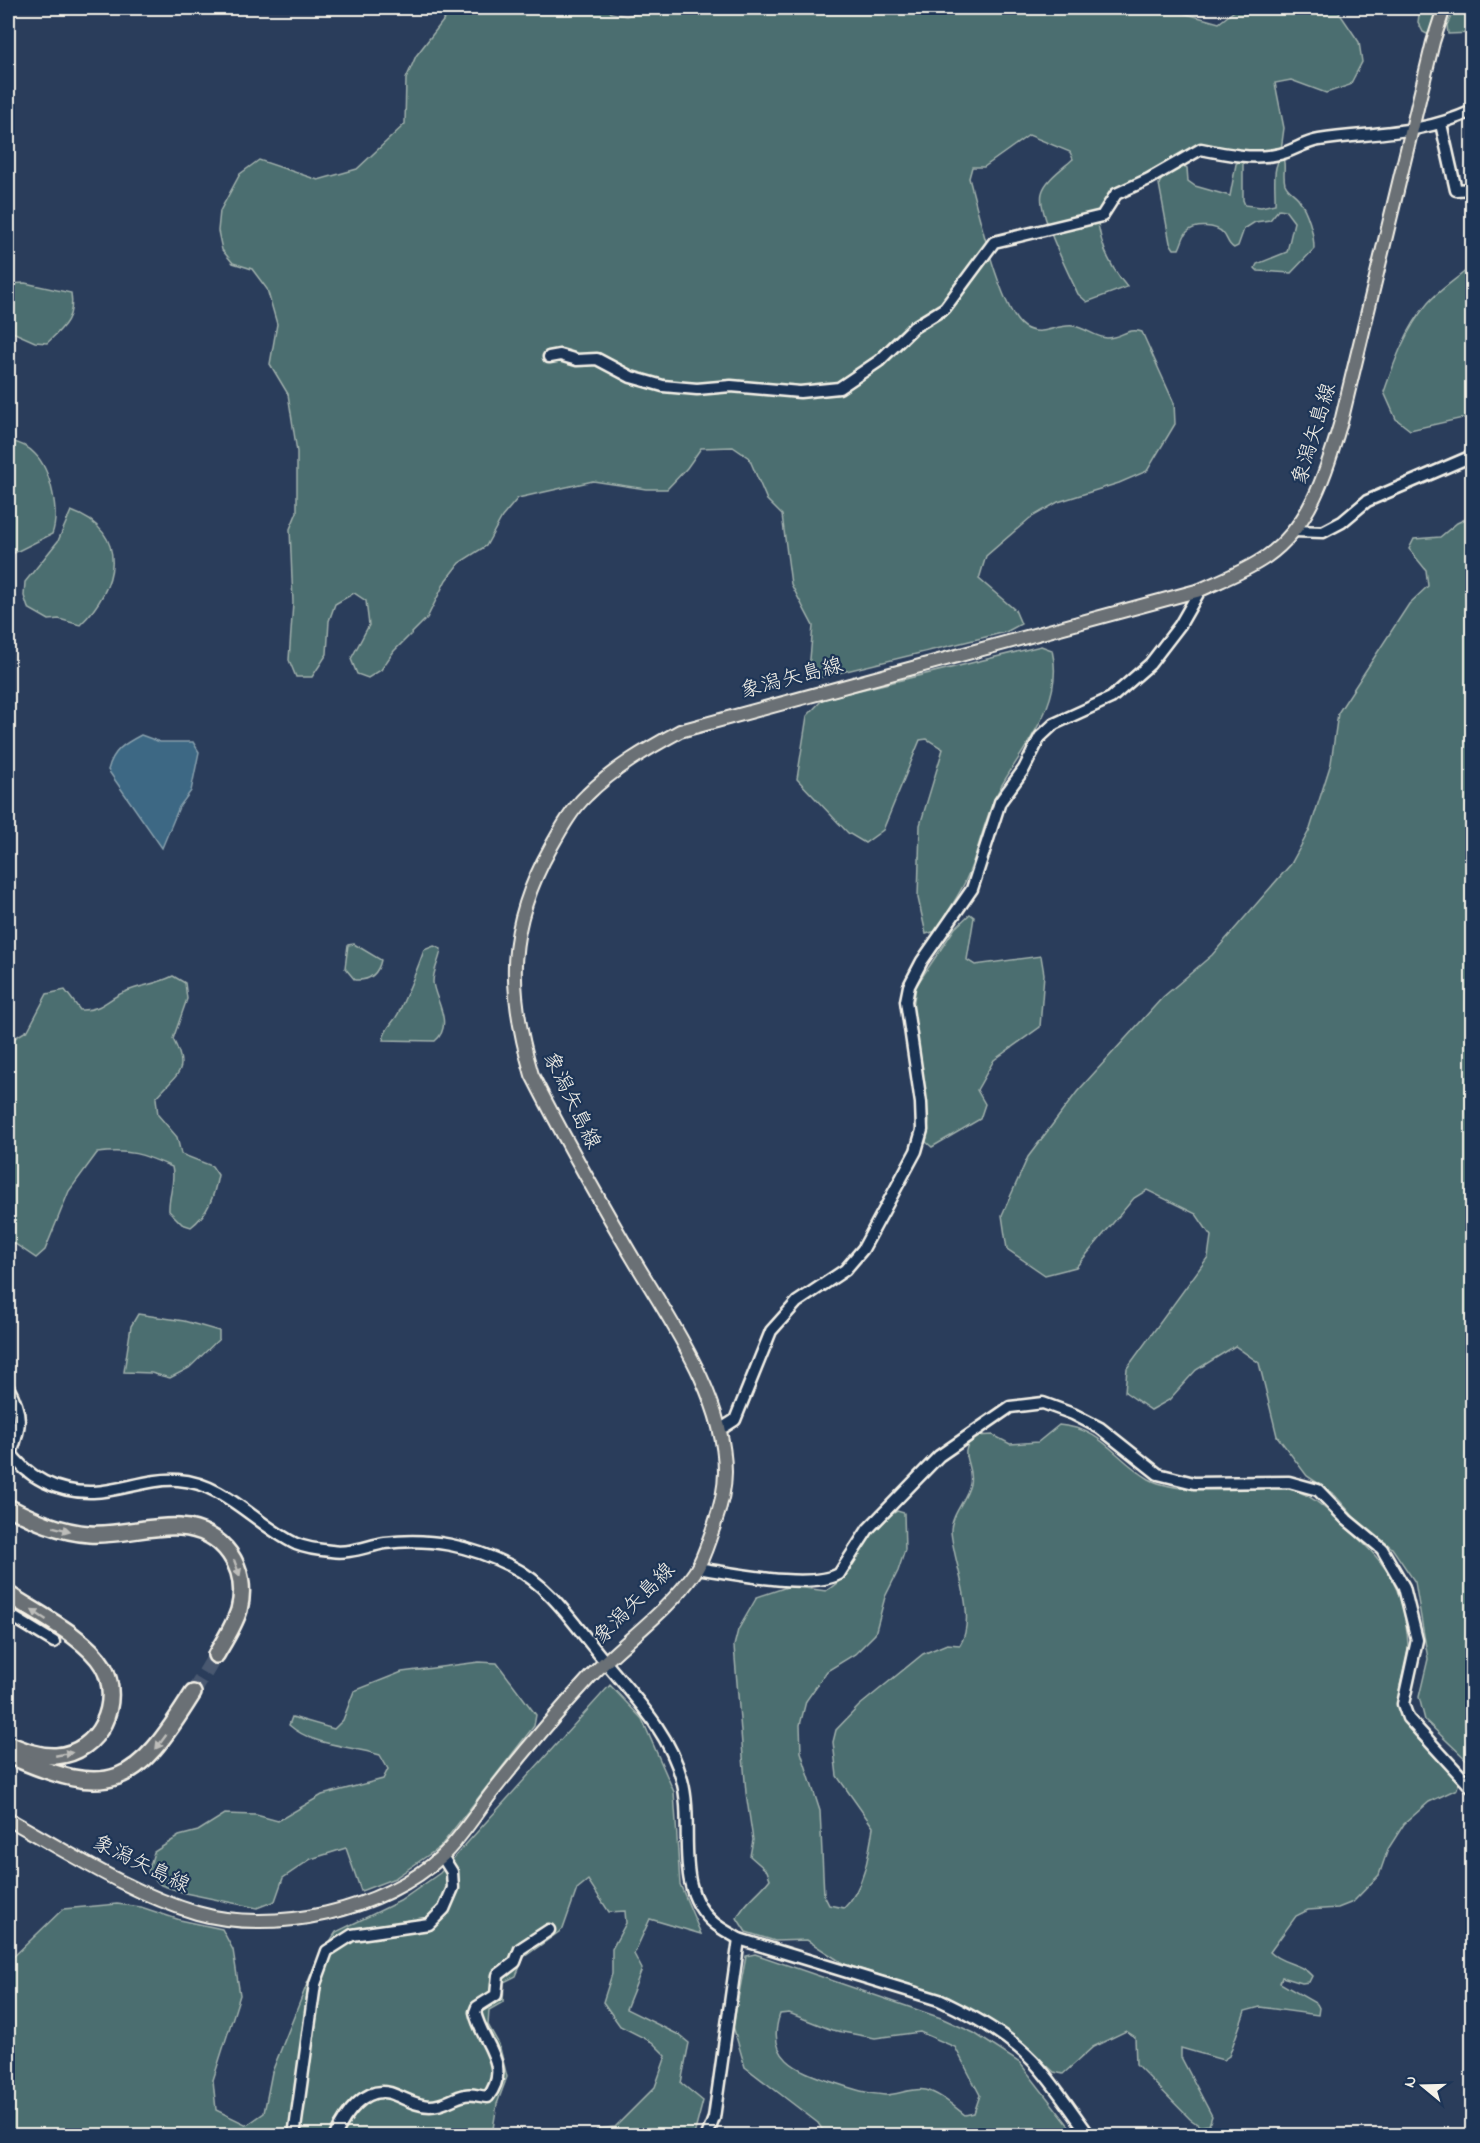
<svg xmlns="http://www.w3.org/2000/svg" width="1480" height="2143" font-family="'Indie Flower','Klee One',sans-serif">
  <rect width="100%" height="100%" fill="#2a3d5b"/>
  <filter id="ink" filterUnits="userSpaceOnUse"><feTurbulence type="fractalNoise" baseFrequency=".0167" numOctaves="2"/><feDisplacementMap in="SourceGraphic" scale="12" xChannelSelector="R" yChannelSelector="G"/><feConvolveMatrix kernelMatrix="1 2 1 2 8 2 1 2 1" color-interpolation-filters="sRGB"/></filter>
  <g filter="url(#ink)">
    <!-- green -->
    <g fill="#4c6e6f" stroke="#a0b0ac" stroke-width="1.5" fill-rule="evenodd">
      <path d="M 453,8 L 608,8 L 611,13 L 626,16 L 660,8 L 1165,8 L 1219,23 L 1238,8 L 1336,8 L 1359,42 L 1362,62 L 1350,85 L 1326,93 L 1291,80 L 1275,83 L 1284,128 L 1281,150 L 1259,156 L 1224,147 L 1198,145 L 1116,189 L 1097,214 C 1099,242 1109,266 1127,287 L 1087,302 L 1078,294 C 1069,274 1037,212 1042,193 C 1045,180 1063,168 1073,159 L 1070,152 L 1029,135 L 984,167 L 972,167 L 969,178 C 977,207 1001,313 1024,327 C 1041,338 1056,324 1073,326 C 1084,327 1096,338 1107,338 C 1121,338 1128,327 1142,332 L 1174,403 L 1175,424 L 1147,471 L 1119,483 L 1058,502 L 1030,518 L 986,556 L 979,579 L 1015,610 L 1021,624 L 1006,632 L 818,678 L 809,670 L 813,626 L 791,584 L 782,515 L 767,500 L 749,458 L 733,447 L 701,448 L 687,468 L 667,489 L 646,489 L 593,481 L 518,498 L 502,517 L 486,546 L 459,563 L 446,580 L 427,618 L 394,651 L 381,670 L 368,678 L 357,674 L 351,659 L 369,625 L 366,601 L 354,593 L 335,604 L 329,621 L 327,654 L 312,677 L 296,677 L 289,660 L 293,603 L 290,529 L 297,512 L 297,452 L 288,394 L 270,364 L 277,324 L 267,289 L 252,269 L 233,263 L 222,250 L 218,231 L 220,211 L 240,174 L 259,160 L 318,180 L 357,169 L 405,124 L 406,79 L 416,56 Z"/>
      <path d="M 1420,8 L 1439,8 L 1432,30 L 1427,34 L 1423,32 L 1418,22 Z"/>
      <path d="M 1455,8 L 1472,8 L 1472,33 L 1448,34 L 1447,25 Z"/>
      <path d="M 1282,156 C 1287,164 1282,174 1285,184 C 1288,191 1294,193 1298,198 C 1308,212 1314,233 1314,249 L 1291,273 L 1258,271 L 1255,268 L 1257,264 L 1287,252 L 1294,222 L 1285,210 L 1279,209 L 1270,220 L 1255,222 L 1244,229 L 1238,246 L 1234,248 C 1227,244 1228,238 1223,233 C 1216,225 1195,224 1187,232 C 1183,236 1182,244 1179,249 L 1174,249 L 1170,243 L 1159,184 L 1163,177 L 1184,166 L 1187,168 L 1188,181 L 1195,186 L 1230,196 L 1236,164 L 1240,160 L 1243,161 L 1243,200 L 1245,205 L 1261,207 L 1275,204 C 1276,189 1271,167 1282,156 Z"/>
      <path d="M 1472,268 L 1472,416 L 1410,430 L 1396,419 L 1384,392 C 1395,360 1406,329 1428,303 C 1439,290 1455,280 1468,269 Z"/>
      <path d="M 25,283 L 71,293 C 75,318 64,327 47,343 L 35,342 L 8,330 L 8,284 Z"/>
      <path d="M 10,441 C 20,443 28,446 35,454 C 51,470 60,513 52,534 L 8,556 L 8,444 Z"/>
      <path d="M 71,511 C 131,532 118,589 80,625 L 59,619 L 49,620 L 28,608 L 24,596 L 25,582 L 58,541 Z"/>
      <path d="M 1472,516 L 1472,1765 L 1425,1720 L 1419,1697 L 1428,1659 L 1415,1582 L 1392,1548 L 1354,1517 L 1333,1493 L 1307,1476 L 1277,1436 L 1259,1363 L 1235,1346 L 1196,1370 L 1169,1400 L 1151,1410 L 1125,1392 L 1127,1368 L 1208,1257 L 1211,1236 L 1196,1214 L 1147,1190 L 1134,1198 L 1076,1267 L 1045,1275 L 1007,1249 L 1002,1215 L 1028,1157 L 1077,1092 L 1163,997 L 1212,955 L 1291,864 L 1310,829 L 1331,763 L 1338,713 L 1409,604 L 1428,586 L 1426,570 L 1409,549 L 1414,539 L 1440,537 L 1457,523 Z"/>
      <path d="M 1041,646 L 1052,650 C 1065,704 1023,746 999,790 C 983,819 979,854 964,884 C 956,900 945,916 936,931 L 926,934 L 918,898 L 920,825 L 943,749 L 927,739 L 920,740 L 883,830 L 865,843 L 848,833 L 797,779 L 807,716 L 823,699 Z"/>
      <path d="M 970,914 L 974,917 L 967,960 L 975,965 L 1041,956 L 1044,974 L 1040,1027 L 994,1060 L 977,1090 L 985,1104 L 980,1119 L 932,1147 L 926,1142 L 929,1120 L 913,1008 L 916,986 L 955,928 Z"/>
      <path d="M 354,944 L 381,960 C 378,974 369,981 355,980 L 345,968 L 348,945 Z"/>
      <path d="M 434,946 L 441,949 C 440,960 433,970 433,982 C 434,999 455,1024 435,1041 L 383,1040 C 385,1027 394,1023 399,1012 C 408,991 417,971 424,950 Z"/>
      <path d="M 173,976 L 185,983 L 187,999 L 173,1039 C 190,1072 178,1072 156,1098 L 158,1115 L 177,1137 L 181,1154 L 212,1166 L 218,1175 C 214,1196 209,1213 191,1227 L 182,1224 L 169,1211 C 168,1195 176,1183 172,1167 C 143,1154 129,1149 97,1153 L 69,1191 L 45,1250 L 36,1258 L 11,1241 L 12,1226 L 8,1216 L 8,1042 L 28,1030 L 47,994 L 65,990 L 80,1010 C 103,1011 107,998 127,991 C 143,985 157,984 173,976 Z"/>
      <path d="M 138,1314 L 184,1321 L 219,1331 L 219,1339 L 189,1368 L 170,1378 L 151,1373 L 124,1372 L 131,1326 Z"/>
      <path d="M 1059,1425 C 1102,1428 1115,1459 1149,1479 C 1180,1496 1251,1488 1287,1488 C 1310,1493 1324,1507 1340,1522 C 1384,1560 1405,1584 1408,1645 C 1409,1665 1395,1687 1399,1708 C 1402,1729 1444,1764 1459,1781 L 1457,1789 L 1429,1802 L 1404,1824 L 1388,1849 L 1379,1875 L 1353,1902 L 1338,1908 L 1308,1910 L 1296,1916 L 1270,1952 C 1281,1964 1302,1963 1312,1976 L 1309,1982 L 1302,1983 L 1282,1977 L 1280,1983 L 1317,2004 L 1319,2008 L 1318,2015 L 1260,2007 L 1245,2011 L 1229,2056 L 1223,2060 L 1181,2048 L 1181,2057 L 1212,2116 L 1209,2125 L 1200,2126 L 1190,2119 L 1136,2064 L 1135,2037 L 1126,2031 L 1093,2047 L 1063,2074 L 1054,2072 L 1029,2049 L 949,1997 L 844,1964 L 807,1940 L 775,1941 L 746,1932 L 737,1918 C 745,1901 759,1894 770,1879 L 767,1871 L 750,1856 L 753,1840 L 746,1793 L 734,1646 L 738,1630 L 757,1597 L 790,1586 L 826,1591 C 832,1587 839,1582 844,1576 C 861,1555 871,1525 897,1511 L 904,1513 L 905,1550 L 898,1571 L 885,1597 L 875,1634 L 855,1654 L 827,1671 L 806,1701 L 800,1725 L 801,1752 L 820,1811 L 824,1895 L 829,1905 L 844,1908 C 864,1889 869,1854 873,1827 L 837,1776 L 833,1742 L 836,1730 L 859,1706 L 923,1654 L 947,1644 L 960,1645 C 978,1617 953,1562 951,1531 C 951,1515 967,1499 970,1484 C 974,1463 956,1456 974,1436 L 993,1435 L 1010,1444 L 1038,1442 Z"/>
      <path d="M 479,1662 L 497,1663 L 536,1715 L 534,1726 L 440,1847 L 395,1878 L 361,1891 L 346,1848 L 311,1859 L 283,1878 L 275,1901 L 257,1908 L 185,1893 L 161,1885 L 148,1873 L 154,1852 L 179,1836 L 198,1831 L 225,1814 L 256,1815 L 278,1821 L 322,1795 L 383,1779 L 388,1769 L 380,1755 C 350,1745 314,1747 289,1725 L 292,1717 L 334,1729 L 343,1720 L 354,1691 L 402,1672 Z"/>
      <path d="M 610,1685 L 642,1719 L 674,1792 L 680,1884 L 701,1934 L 650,1919 L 634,1954 L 642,1969 L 626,2009 L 679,2035 L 689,2043 L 681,2083 L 703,2101 L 694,2135 L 594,2135 L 597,2129 L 615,2127 L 655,2087 L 666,2056 L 652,2042 L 620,2026 L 603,2002 L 612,1974 L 612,1949 L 626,1923 L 625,1911 L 609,1912 L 588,1880 L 577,1889 L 563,1929 L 524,1957 L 516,1976 L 504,1982 L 503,2002 L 489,2010 L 488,2025 L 499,2044 L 507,2077 L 497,2104 L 492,2135 L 8,2136 L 8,1962 L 63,1909 L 117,1904 L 141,1907 L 180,1920 L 222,1929 L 233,1950 L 240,1995 L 213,2080 L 216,2110 L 247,2125 L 264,2113 L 272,2072 L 315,1964 L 336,1932 L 400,1901 L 440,1873 Z"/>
      <path d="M 755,1954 L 941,2018 L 974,2033 L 1020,2063 L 1076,2135 L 826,2135 L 818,2123 L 745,2067 L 733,2026 L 746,1956 ZM 789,2013 L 832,2030 L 875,2038 L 920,2032 L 955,2047 L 980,2095 L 974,2113 L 965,2115 C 953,2106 941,2094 926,2090 C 913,2087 898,2095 885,2095 C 866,2094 850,2088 832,2082 C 796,2070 765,2058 780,2014 Z"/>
    </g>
    <!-- water -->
    <path fill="#3e6884" stroke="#879fac" stroke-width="1.5" d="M 141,735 L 160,742 L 193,742 L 199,752 L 191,791 L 179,807 L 162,848 L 108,770 C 113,750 124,744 141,735 Z"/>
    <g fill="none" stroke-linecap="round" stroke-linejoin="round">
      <!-- highway-tunnel -->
      <path stroke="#485870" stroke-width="15" stroke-dasharray="15 8" stroke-linecap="butt" d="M 193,1693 L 216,1655"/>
      <!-- minor casing -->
      <g stroke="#f4f1e8" stroke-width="15">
        <g id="minor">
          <path d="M 1441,124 L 1456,190 L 1472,189"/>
          <path d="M 549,357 L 560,355 L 577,360 L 597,359 L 631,377 L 663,386 L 697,389 L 731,386 L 800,392 L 839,388 L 879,361 L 914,327 L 945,308 L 994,242 L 1102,216 L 1116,194 L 1149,179 L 1201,149 C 1225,154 1255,160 1280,154 C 1293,151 1305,142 1319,140 C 1374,132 1421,135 1472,111"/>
          <path d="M 1294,531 L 1323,532 L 1342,522 L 1367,501 L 1472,456"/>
          <path d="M 8,1387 C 23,1414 21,1425 11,1454"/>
          <path d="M 721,1429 L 735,1420 L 771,1331 L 797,1302 L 845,1270 L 863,1249 L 916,1151 L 922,1130 L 921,1103 L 906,1001 L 909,986 L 922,961 L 972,889 L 1000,802 L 1024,769 L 1040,737 L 1054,724 L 1111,698 L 1150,664 L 1180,625 L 1200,590"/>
          <path d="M 8,1449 C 26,1478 58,1493 93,1492 C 122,1491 149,1478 178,1480 C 225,1483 256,1525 296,1544 C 306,1548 320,1550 331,1551 C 349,1554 367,1546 385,1543 C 431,1537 470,1546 511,1566 C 550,1585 576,1627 603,1659 C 634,1697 669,1731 682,1780 C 695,1827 672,1888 714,1923 C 721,1929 731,1934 739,1939 L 939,2000 C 972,2015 1007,2034 1033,2061 C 1054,2083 1071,2111 1090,2136"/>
          <path d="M 697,1568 C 732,1573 809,1590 839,1574 L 868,1529 L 939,1456 L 1010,1407 L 1043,1403 L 1073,1414 L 1100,1428 L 1158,1474 L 1194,1483 L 1289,1482 L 1318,1490 L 1347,1520 L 1382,1549 L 1404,1587 L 1417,1640 L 1403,1704 L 1408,1718 L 1472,1788"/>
          <path d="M 8,1614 L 54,1642"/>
          <path d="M 294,2136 L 315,1984 L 327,1951 L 352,1935 L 429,1924 L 444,1909 L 453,1888 L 452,1872 L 442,1856"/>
          <path d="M 335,2136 C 345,2115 364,2086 390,2093 C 403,2097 415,2106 430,2106 C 444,2106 452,2098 465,2095 C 472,2093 481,2097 488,2097 C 513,2065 481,2042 475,2012 L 477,2007 L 496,1995 L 498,1975 L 515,1962 L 520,1949 L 549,1930"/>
          <path d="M 707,2136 L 714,2118 L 739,1939"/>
        </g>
      </g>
      <!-- major casing -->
      <g stroke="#f4f1e8" stroke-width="16">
        <path id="major" d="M 8,1819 C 68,1852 130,1893 197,1913 C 273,1935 384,1911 442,1856 C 460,1839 475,1815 490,1795 C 522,1754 555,1715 590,1677 C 624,1641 667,1613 695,1572 C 704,1558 708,1542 714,1526 C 720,1509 725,1491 725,1472 C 725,1394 665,1314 627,1248 C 594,1191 562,1134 532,1075 C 507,990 506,927 551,847 C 561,829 572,809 587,795 C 614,768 647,749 680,731 L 1200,590 C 1222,580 1246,571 1266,557 C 1312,525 1327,469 1342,418 L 1433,42 L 1444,8"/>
      </g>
      <!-- highway casing -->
      <g stroke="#f4f1e8" stroke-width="20">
        <g id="highway">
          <path d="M 8,1507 C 33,1520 60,1532 89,1534 C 120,1536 150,1525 180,1527 C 223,1530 250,1568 239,1610 C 234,1626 224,1641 216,1655"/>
          <path d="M 8,1594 C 36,1613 86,1637 103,1666 C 123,1702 100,1753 56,1756 C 39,1757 23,1750 8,1744"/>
          <path d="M 8,1755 C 112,1801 135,1786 193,1693"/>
        </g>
      </g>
      <!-- minor -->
      <use href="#minor" stroke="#1d3557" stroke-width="10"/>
      <!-- major -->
      <use href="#major" stroke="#6a7074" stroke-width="12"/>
      <!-- highway -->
      <use href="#highway" stroke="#6a7074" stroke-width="15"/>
    </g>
    <!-- one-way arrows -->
    <defs><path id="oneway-solid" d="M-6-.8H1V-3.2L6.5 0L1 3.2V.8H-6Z" transform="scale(1.5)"/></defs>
    <g fill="#bdbdba">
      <use href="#oneway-solid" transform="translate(62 1529) rotate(14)"/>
      <use href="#oneway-solid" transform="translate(237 1568) rotate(70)"/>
      <use href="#oneway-solid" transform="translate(39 1615) rotate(-147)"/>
      <use href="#oneway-solid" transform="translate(161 1742) rotate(127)"/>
      <use href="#oneway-solid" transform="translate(64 1754) rotate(-11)"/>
    </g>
  </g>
  <g text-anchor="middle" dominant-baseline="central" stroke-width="4.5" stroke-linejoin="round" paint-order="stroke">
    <!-- street labels -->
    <g font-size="21" fill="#f4f1e8" stroke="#1d3557">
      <text transform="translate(1315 434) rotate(-73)">象潟矢島線</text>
      <text transform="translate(792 679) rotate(-15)">象潟矢島線</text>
      <text transform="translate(571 1101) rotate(64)">象潟矢島線</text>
      <text transform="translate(635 1604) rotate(-45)">象潟矢島線</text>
      <text transform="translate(141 1865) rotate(26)">象潟矢島線</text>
    </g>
  </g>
  <!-- margin -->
  <rect width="1480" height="2143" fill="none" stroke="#1d3557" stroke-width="30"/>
  <rect x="15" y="15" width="1450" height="2113" fill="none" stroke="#f4f1e8" stroke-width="2" filter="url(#ink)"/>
  <!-- north arrow -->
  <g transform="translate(1423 2086) rotate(289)" stroke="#1d3557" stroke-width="4.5" paint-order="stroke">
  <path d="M0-4.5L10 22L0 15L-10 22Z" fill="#f4f1e8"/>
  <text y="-9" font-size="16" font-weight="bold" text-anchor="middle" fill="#f4f1e8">N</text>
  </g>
</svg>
